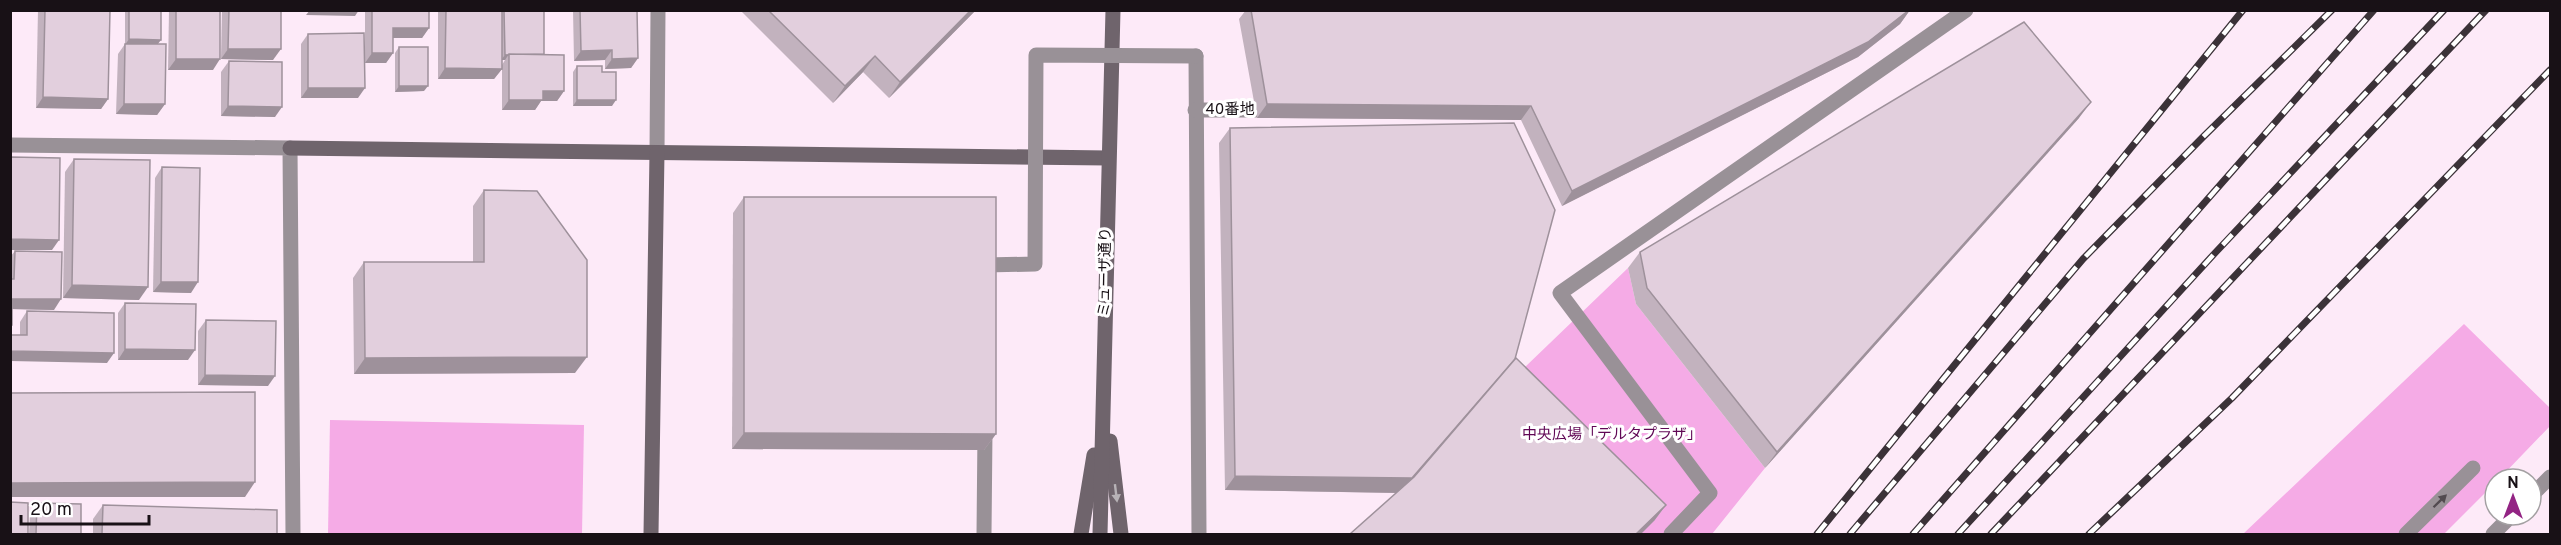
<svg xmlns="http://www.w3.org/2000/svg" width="2561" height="545" font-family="Overpass,'Noto Sans JP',sans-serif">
  <rect width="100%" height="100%" fill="#fdeaf8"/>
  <!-- green -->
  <g fill="#f5abe6">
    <path d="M 1628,268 L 1636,304 L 1765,468 L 1712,534 L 1492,534 L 1523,369 Z"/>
    <path d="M 2464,324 L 2550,408 L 2550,426 L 2499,479 L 2495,479 L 2495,483 L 2444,534 L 2243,534 Z"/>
    <path d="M 330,420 L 584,425 L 582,534 L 328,534 Z"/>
  </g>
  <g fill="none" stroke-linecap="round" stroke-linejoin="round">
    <!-- lane -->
    <path stroke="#999197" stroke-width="15" d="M 2406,534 L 2473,468"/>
    <!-- street -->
    <g stroke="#999197" stroke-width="15">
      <path d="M 1196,56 L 1199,534"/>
      <path d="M 1195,110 L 1276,110"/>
      <path d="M 10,145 L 290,148 L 293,534"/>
      <path d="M 657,153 L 658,10"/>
      <path d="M 2531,496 L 2550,477"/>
      <path d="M 1671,534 L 1710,493 L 1560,293 L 1966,10"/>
      <path d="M 2493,534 L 2512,515"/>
    </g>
    <!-- secondary -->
    <g stroke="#6f646c" stroke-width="15">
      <path d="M 290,148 L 1108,158"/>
      <path d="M 1110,441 L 1121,534"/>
      <path d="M 651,534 L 657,153"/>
      <path d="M 1081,534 L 1094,455"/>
      <path d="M 1100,534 L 1113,10"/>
    </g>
    <!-- rail casing -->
    <g stroke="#3b3238" stroke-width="7">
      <g id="rail">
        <path d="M 1817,534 L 2243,10"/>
        <path d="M 1850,534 L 2083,259 L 2203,137 L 2332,10"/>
        <path d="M 1913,534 L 2374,10"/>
        <path d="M 1958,534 L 2215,253 L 2444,10"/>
        <path d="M 1991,534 L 2486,10"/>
        <path d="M 2089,534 L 2232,398 L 2550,70"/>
      </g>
    </g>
    <!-- rail -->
    <use href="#rail" stroke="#fff" stroke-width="4.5" stroke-dasharray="14" stroke-linecap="butt"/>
    <!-- street-bridge -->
    <g stroke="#999197" stroke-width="15">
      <path d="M 985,272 L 985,265 L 1035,264 L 1036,55 L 1196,56"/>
      <path d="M 984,534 L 985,431"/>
    </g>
  </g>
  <!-- wall -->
  <g fill="#c2b2be">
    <path d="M 38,10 L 110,10 L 108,99 L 101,109 L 36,108 Z"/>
    <path d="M 125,10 L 161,10 L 158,44 L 165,104 L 157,115 L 116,114 L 118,54 L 125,44 Z"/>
    <path d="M 169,10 L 220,10 L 213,70 L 168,70 Z"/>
    <path d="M 222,10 L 281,10 L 273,60 L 221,59 Z"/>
    <path d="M 365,10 L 429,10 L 429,28 L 422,38 L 393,38 L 393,53 L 386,63 L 365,63 Z"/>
    <path d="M 438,10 L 544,10 L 543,55 L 564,91 L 557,101 L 541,101 L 535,110 L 502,110 L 502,65 L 505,60 L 502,60 L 502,69 L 494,79 L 438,79 Z"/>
    <path d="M 573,10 L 637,10 L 638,58 L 631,68 L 605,69 L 605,60 L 574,61 Z"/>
    <path d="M 740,10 L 976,10 L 889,98 L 863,72 L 833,103 Z"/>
    <path d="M 1246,10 L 1910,10 L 1900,24 L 1858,57 L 1562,206 L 1521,120 L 1257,118 L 1239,19 Z"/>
    <path d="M 308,34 L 358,98 L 301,98 L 301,44 Z"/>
    <path d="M 399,47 L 424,91 L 395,92 L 395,53 Z"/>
    <path d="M 229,61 L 275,117 L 221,116 L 221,72 Z"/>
    <path d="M 577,66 L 612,106 L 573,106 L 573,72 Z"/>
    <path d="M 2079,118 L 1765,468 L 1636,304 L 1628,268 L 1640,252 Z"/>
    <path d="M 1230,128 L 1515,359 L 1666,505 L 1654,521 L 1396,493 L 1225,490 L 1219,143 Z"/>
    <path d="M 74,159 L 139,300 L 63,298 L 65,172 Z"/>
    <path d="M 162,167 L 191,293 L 153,292 L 155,178 Z"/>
    <path d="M 484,190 L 575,373 L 354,374 L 353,278 L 364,262 L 473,262 L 473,206 Z"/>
    <path d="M 744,197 L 996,434 L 984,450 L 732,449 L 733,213 Z"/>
    <path d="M 15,251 L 54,310 L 12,309 L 10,325 L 10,257 Z"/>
    <path d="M 125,303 L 188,360 L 118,360 L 118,313 Z"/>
    <path d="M 27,311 L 107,363 L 20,335 L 20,322 Z"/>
    <path d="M 206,320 L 268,386 L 198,385 L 198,331 Z"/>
    <path d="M 37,503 L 81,534 L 29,534 L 30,514 Z"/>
    <path d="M 103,505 L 277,534 L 93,534 L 93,519 Z"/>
  </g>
  <!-- shaded-wall -->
  <g fill="#9e919b">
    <path d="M 310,10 L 359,10 L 355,16 L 306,15 Z"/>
    <path d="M 971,10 L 976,10 L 889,98 L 900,82 Z"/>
    <path d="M 1909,10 L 1910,10 L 1900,24 L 1858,57 L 1562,206 L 1572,191 Z"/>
    <path d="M 393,28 L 429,28 L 422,38 L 386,38 Z"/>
    <path d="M 129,39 L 161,40 L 157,45 L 125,45 Z"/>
    <path d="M 228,49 L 281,49 L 273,60 L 221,59 Z"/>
    <path d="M 612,50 L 605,60 L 574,61 L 581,51 Z"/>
    <path d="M 372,53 L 393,53 L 386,63 L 365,63 Z"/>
    <path d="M 509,54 L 505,60 L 501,60 L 505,55 Z"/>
    <path d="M 875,56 L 863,72 L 833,103 L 845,86 Z"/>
    <path d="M 638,58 L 631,68 L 605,69 L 612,59 Z"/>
    <path d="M 176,59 L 220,59 L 213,70 L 168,70 Z"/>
    <path d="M 445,68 L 502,69 L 494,79 L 438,79 Z"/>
    <path d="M 399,86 L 428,86 L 424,91 L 395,92 Z"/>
    <path d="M 308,88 L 365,88 L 358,98 L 301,98 Z"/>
    <path d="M 543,91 L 564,91 L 557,101 L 541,101 L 535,110 L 502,110 L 509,100 Z"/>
    <path d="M 43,97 L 108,99 L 101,109 L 36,108 Z"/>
    <path d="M 577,100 L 616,100 L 612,106 L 573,106 Z"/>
    <path d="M 2091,102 L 2079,118 L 1765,468 L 1777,452 Z"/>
    <path d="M 124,104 L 165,104 L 157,115 L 116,114 Z"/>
    <path d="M 1267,104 L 1531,106 L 1521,120 L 1257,118 Z"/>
    <path d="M 228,106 L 282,107 L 275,117 L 221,116 Z"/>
    <path d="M 10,239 L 59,240 L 52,250 L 10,250 Z"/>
    <path d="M 161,282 L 198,282 L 191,293 L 153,292 Z"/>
    <path d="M 72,285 L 148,287 L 139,300 L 63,298 Z"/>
    <path d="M 12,299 L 61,299 L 54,310 L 10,309 Z"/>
    <path d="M 125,349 L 195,350 L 188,360 L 118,360 Z"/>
    <path d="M 10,351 L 114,353 L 107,363 L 10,361 Z"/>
    <path d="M 587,357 L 575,373 L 354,374 L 365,358 Z"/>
    <path d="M 205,375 L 275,376 L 268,386 L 198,385 Z"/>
    <path d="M 744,433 L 996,434 L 984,450 L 732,449 Z"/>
    <path d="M 1235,476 L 1413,478 L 1403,493 L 1225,490 Z"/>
    <path d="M 255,482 L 245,497 L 10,497 L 10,483 Z"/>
    <path d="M 1666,505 L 1654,521 L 1641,534 L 1636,534 Z"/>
  </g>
  <!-- building -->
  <g fill="#e2cfdd" stroke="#9e919b" stroke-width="1.5">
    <path d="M 45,10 L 110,10 L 108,99 L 43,97 Z"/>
    <path d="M 129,10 L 161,10 L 161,40 L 129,39 Z"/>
    <rect x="176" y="10" width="44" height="49"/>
    <path d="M 229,10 L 281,10 L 281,49 L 228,49 Z"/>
    <path d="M 372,10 L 429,10 L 429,28 L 393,28 L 393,53 L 372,53 Z"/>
    <path d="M 446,10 L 502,10 L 502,69 L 445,68 Z"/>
    <path d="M 504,10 L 544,10 L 544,54 L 505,55 Z"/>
    <path d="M 580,10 L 637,10 L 638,58 L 612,59 L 612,50 L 581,51 Z"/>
    <path d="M 768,10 L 971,10 L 900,82 L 875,56 L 845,86 Z"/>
    <path d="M 1251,10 L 1909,10 L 1868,42 L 1572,191 L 1531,106 L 1267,104 Z"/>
    <path d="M 2024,22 L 2091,102 L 1777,452 L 1647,288 L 1640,252 Z"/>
    <path d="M 364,33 L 365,88 L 308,88 L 308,34 Z"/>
    <path d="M 125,44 L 166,44 L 165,104 L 124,104 Z"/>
    <rect x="399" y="47" width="29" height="39"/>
    <path d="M 509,54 L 564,55 L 564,91 L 543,91 L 543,100 L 509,100 Z"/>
    <path d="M 229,61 L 282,62 L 282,107 L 228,106 Z"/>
    <path d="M 577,66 L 602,66 L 602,72 L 616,72 L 616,100 L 577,100 Z"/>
    <path d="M 1514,123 L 1555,210 L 1515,359 L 1412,478 L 1235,476 L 1230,128 Z"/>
    <path d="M 11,157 L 60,158 L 59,240 L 10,239 Z"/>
    <path d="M 74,159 L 150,160 L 148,287 L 72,285 Z"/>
    <path d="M 162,167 L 200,168 L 198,282 L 161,282 Z"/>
    <path d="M 484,190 L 537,191 L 587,260 L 587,357 L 365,358 L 364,262 L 484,262 Z"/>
    <path d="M 744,197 L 996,197 L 996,434 L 744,433 Z"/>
    <path d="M 15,251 L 62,252 L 61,299 L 12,299 L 12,325 L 10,325 L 10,279 L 14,279 Z"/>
    <path d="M 125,303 L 196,304 L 195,350 L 125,349 Z"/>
    <path d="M 27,311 L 114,313 L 114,353 L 10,351 L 10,335 L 27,335 Z"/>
    <path d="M 206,320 L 276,321 L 275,376 L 205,375 Z"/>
    <path d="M 1516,358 L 1666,505 L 1636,534 L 1350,534 L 1414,477 Z"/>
    <path d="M 255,392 L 255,482 L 10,483 L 10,393 Z"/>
    <path d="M 10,502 L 28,503 L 28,534 L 10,534 Z"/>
    <path d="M 37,503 L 81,504 L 81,534 L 36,534 Z"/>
    <path d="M 103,505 L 277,510 L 277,534 L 102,534 Z"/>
  </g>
  <!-- one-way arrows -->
  <defs><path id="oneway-solid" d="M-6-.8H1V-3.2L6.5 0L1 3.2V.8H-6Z" transform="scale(1.5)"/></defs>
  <use fill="#b7b2b6" href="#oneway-solid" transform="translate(1116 493) rotate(83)"/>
  <use fill="#524b50" href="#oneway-solid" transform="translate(2440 501) rotate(-44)"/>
  <g text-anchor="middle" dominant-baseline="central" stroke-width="6" stroke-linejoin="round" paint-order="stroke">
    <!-- street labels -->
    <g font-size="15" fill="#181116" stroke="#fff">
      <text x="1230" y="110">40番地</text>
      <text transform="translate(1106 272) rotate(-89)">ミューザ通り</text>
    </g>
    <!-- park labels -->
    <g font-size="15" fill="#600755" stroke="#fff">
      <text x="1612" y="435">中央広場「デルタプラザ」</text>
    </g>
  </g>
  <!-- border -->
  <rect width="2561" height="545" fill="none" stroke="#181116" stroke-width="24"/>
  <!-- north arrow -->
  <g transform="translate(2513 497)"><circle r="28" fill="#ffffff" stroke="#a3a0a2" stroke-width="1.5"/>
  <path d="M0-4.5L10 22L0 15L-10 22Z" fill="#932484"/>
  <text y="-9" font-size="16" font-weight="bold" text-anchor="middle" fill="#181116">N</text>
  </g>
  <!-- scale -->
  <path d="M21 515v9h128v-9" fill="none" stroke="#181116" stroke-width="3"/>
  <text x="30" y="515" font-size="18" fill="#181116" stroke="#ffffff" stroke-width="4.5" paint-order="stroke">20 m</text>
</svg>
